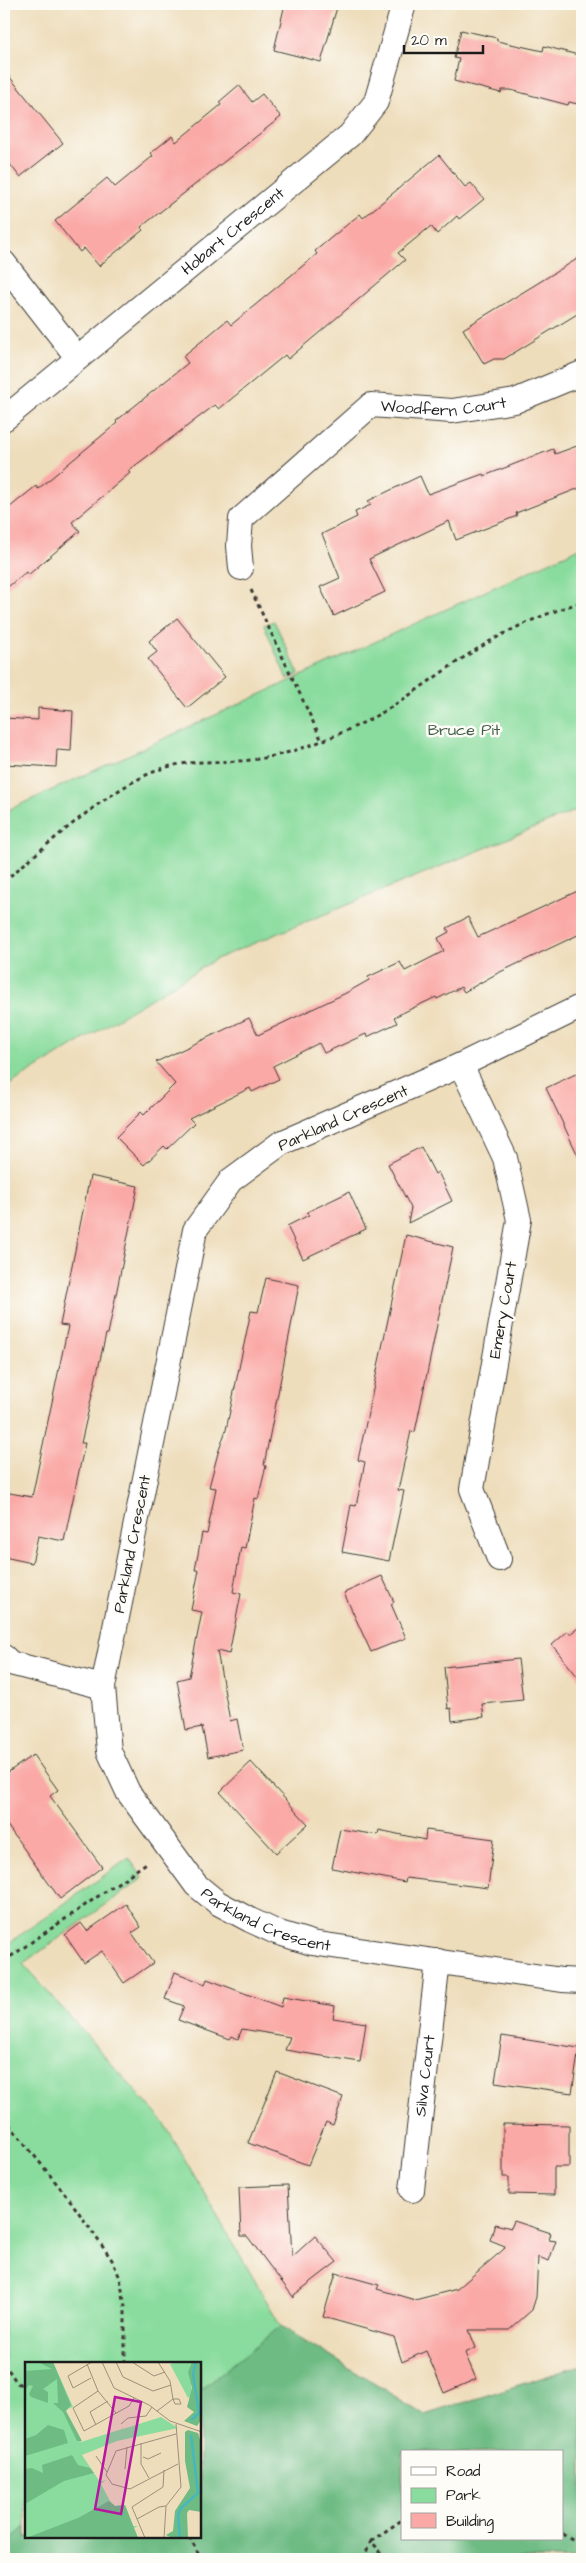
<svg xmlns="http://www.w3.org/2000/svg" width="586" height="2563" font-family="'Architects Daughter',sans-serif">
  <rect width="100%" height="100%" fill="#fdfcf7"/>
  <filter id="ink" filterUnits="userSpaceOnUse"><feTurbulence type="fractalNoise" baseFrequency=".02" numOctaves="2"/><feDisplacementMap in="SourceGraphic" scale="10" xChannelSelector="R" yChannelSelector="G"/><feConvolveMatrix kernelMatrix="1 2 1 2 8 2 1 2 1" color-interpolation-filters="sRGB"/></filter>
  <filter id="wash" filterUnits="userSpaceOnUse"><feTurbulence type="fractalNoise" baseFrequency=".0096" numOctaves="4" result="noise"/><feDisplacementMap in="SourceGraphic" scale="20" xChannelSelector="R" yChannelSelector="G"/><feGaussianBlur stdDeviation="1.12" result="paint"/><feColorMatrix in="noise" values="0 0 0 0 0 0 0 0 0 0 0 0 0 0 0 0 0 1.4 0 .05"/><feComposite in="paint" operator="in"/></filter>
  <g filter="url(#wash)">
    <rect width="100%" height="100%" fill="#edb"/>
    <!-- green -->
    <g fill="#89dc9d" stroke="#527c5c" fill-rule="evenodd">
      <path d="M 582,547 L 582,808 L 216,959 L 4,1088 L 4,812 Z"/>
      <path d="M 274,621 L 299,674 L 287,679 L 264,625 Z"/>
      <path d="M 129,1858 L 143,1878 L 23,1964 L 164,2123 L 281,2326 L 425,2415 L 582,2365 L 582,2559 L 4,2559 L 4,1943 L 6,1945 ZM 26,2363 L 200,2363 L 200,2537 L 26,2537 ZM 402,2452 L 562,2452 L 562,2539 L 402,2539 Z"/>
    </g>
    <!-- forest -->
    <path fill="#6ebc84" stroke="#456c50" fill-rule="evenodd" d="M 281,2326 L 425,2415 L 582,2365 L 582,2559 L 4,2559 L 4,2544 L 26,2527 L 26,2537 L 200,2537 L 200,2390 ZM 402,2452 L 562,2452 L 562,2539 L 402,2539 Z"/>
    <g id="blocks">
      <!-- building -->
      <g fill="#faa9a6">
        <path d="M 285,4 L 338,4 L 321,62 L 274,50 Z"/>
        <path d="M 461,30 L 497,38 L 497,41 L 543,51 L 544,46 L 582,56 L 582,105 L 569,102 L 568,105 L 511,90 L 502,90 L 501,93 L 454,81 L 459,59 L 454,58 Z"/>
        <path d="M 4,70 L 63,143 L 20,177 L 4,157 Z"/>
        <path d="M 239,85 L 252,102 L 262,94 L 281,117 L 141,227 L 143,230 L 99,266 L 84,248 L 80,252 L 55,221 L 107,178 L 115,187 L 153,156 L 151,153 L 172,136 L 176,142 L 221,105 L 219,102 Z"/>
        <path d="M 439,155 L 465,187 L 471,183 L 484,199 L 459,219 L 457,216 L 437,234 L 431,226 L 398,253 L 405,260 L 288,359 L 285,355 L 219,409 L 215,405 L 128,471 L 130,473 L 72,522 L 80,531 L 28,575 L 26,572 L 4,590 L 4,512 L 36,486 L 38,489 L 117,423 L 116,421 L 188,363 L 183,356 L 208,336 L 227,320 L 231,325 L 317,254 L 315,251 L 360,214 L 363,218 Z"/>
        <path d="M 582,256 L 582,311 L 504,359 L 494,359 L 484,364 L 463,329 Z"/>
        <path d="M 577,446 L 582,458 L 582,487 L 516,513 L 517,516 L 456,540 L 449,521 L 369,559 L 385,592 L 334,616 L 320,587 L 340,578 L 322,534 L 357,517 L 355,512 L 371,505 L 368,501 L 420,476 L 428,494 L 483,474 L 484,476 L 553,449 L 555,454 Z"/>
        <path d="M 177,618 L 225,677 L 187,708 L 148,659 L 157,652 L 149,641 Z"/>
        <path d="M 38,708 L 73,711 L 71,751 L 57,750 L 56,767 L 4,764 L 4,718 L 38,720 Z"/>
        <path d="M 582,889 L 582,933 L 496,974 L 464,992 L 461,987 L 437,999 L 436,997 L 394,1017 L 397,1023 L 367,1037 L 366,1034 L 324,1053 L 319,1043 L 273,1066 L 279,1079 L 252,1092 L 250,1088 L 189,1118 L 194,1123 L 167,1149 L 164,1146 L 144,1165 L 116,1137 L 141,1112 L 144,1115 L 175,1084 L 156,1062 L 249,1018 L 258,1035 L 346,993 L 369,980 L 368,977 L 400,962 L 405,971 L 444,951 L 438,938 L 449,932 L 447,928 L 468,917 L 478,937 Z"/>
        <path d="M 582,1071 L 582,1164 L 546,1088 Z"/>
        <path d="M 421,1147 L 435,1174 L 438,1172 L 452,1201 L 408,1223 L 411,1208 L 388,1164 Z"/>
        <path d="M 90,1176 L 138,1186 L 108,1334 L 106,1334 L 81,1443 L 85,1443 L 64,1541 L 38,1536 L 32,1563 L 4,1557 L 4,1492 L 32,1497 L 68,1326 L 60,1325 Z"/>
        <path d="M 349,1192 L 366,1229 L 303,1259 L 287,1226 L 309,1215 L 307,1212 Z"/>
        <path d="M 406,1235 L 453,1247 L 415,1432 L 411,1431 L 398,1490 L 404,1491 L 389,1561 L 342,1552 L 351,1505 L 356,1506 L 365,1462 L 358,1460 Z"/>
        <path d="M 266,1278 L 299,1285 L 264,1465 L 266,1466 L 258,1499 L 255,1498 L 245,1548 L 241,1547 L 233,1592 L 241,1594 L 229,1654 L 217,1651 L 230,1721 L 237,1719 L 243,1750 L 208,1757 L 202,1727 L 186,1730 L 177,1680 L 189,1677 L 202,1612 L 191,1610 L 199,1570 L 195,1570 L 202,1533 L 207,1534 L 216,1488 L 209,1487 L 218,1453 L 226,1430 L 251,1311 L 258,1312 Z"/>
        <path d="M 382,1576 L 394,1602 L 391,1604 L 406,1638 L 371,1652 L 344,1593 Z"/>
        <path d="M 582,1625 L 582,1682 L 552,1645 L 568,1631 L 570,1634 Z"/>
        <path d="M 518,1659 L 523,1700 L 482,1704 L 484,1717 L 452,1721 L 451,1708 L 448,1709 L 444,1667 Z"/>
        <path d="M 33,1755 L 58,1790 L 50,1796 L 102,1867 L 60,1899 L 4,1821 L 4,1775 Z"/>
        <path d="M 251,1762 L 308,1824 L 276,1853 L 220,1792 Z"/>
        <path d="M 340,1829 L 378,1835 L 379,1830 L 425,1840 L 426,1830 L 494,1839 L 488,1888 L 406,1878 L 405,1882 L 332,1868 Z"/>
        <path d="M 126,1904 L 141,1927 L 132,1933 L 153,1963 L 124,1983 L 102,1951 L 84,1963 L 65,1935 L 81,1923 L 87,1931 Z"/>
        <path d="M 175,1972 L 205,1984 L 207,1979 L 281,2007 L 283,1997 L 335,2006 L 333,2018 L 366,2023 L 360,2062 L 285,2050 L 290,2037 L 242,2029 L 238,2039 L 232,2036 L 230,2039 L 178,2020 L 184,2006 L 165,1999 Z"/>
        <path d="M 502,2036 L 579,2048 L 572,2093 L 495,2082 Z"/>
        <path d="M 277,2072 L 343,2097 L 333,2125 L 326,2122 L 308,2165 L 248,2143 Z"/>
        <path d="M 503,2124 L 569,2125 L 569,2167 L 554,2167 L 554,2195 L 509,2194 L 509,2177 L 503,2177 Z"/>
        <path d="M 288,2185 L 292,2257 L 315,2236 L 337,2262 L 294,2295 L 294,2298 L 247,2236 L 241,2236 L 239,2187 Z"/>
        <path d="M 514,2221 L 551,2233 L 549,2240 L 556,2241 L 549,2261 L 538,2257 L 536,2297 L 532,2310 L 509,2330 L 469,2330 L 476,2348 L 465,2353 L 476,2379 L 444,2393 L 426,2351 L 402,2362 L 394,2337 L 323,2317 L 336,2273 L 379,2285 L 377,2289 L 415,2300 L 457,2289 L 504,2249 L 505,2246 L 490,2240 L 495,2224 L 511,2228 Z"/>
      </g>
    </g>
  </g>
  <g filter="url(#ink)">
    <use href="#blocks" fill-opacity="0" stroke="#3c3934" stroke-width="1"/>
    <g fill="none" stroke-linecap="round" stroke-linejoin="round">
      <!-- street casing -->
      <g stroke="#3c3934" stroke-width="26">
        <g id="street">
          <path d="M 4,263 L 77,357"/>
          <path id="s1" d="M 4,419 L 350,135 L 376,102 L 404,4"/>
          <path id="s2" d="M 241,568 L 239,546 L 241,519 L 371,405 L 452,411 L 515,401 L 582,373"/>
          <path id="s3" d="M 582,1006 L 461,1065 L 281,1143 L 231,1180 L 195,1230 L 103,1687 L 109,1751 L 128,1792 L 196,1885 L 218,1903 L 250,1920 L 276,1932 L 312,1943 L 562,1980 L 582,1981"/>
          <path d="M 461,1065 L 505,1158 L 519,1220 L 472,1489 L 499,1559"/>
          <path d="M 4,1657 L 10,1663 L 103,1687"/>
          <path id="s4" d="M 412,2190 L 438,1961"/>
        </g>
      </g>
      <!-- path -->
      <g stroke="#3c3934" stroke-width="3" stroke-dasharray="4 4" stroke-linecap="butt">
        <path d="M 251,590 L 322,741"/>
        <path d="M 4,881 C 48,845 116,780 171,766 C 199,759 229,764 258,759 C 291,754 324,741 354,727 C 399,707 437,673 479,648 C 511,628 546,613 582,602"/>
        <path d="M 4,1961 L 148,1862"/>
        <path d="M 4,2118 L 70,2200 L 112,2260 L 120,2278 L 125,2307 L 125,2363"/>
        <path d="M 4,2363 L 17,2383 L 26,2387"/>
        <path d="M 562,2533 L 582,2545"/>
        <path d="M 189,2537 L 201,2559"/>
        <path d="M 371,2541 L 402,2520"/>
        <path d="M 363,2559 L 371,2541 L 387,2559"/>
      </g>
      <!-- street -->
      <use href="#street" stroke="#fff" stroke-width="24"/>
    </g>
  </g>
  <g text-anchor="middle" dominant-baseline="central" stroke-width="5" stroke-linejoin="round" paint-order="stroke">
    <!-- street labels -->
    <g font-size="16" fill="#1c1c1c" stroke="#fdfcf7">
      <text stroke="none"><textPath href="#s1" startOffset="296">Hobart Crescent</textPath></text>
      <text stroke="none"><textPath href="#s2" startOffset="295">Woodfern Court</textPath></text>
      <text transform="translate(343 1118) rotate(-24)">Parkland Crescent</text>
      <text transform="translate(503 1310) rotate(-80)">Emery Court</text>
      <text transform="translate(132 1544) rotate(-79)">Parkland Crescent</text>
      <text stroke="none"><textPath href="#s3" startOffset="1225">Parkland Crescent</textPath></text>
      <text stroke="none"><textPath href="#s4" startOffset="115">Silva Court</textPath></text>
    </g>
    <!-- park labels -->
    <g font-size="16" fill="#425f49" stroke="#fdfcf7">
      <text x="464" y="730">Bruce Pit</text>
    </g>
  </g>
  <!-- overview -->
  <g transform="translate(25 2362)">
    <rect width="176" height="176" fill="#edb"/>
    <path d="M 0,0 L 28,0 L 48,45 L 40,48 L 56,80 L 97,67 L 97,65 L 98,67 L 136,55 L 153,66 L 92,79 L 57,93 L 75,120 L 81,118 L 76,122 L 85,139 L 90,144 L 100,143 L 108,164 L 113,164 L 109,166 L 113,176 L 0,176 ZM 151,0 L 176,0 L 176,14 L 166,20 L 167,33 L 163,36 L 145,2 Z" fill="#89dc9d"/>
    <path d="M 13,0 L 28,0 L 46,43 L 41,49 L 57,79 L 52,79 L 38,50 L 28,41 L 33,41 L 32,17 L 18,27 L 23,30 L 23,41 L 6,35 L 4,32 L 8,24 L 4,23 L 0,28 L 0,9 L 27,7 ZM 167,0 L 176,0 L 176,58 L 172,64 L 159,59 L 169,50 L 162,45 L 167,26 L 163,10 ZM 23,63 L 39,68 L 43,81 L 0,94 L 0,77 L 11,73 ZM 163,68 L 173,71 L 175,78 L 176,150 L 164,148 L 162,151 L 163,176 L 147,176 L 141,173 L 148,169 L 150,149 L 165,126 L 160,99 L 160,70 ZM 47,93 L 53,103 L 65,106 L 69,111 L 39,119 L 0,142 L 0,107 L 7,106 L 18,111 L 17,103 ZM 84,139 L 90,144 L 100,143 L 113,176 L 1,176 L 53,156 Z" fill="#6ebc84"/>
    <path fill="none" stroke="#47b7be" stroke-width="2.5" d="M 166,58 L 174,51 L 168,12 L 171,0M 155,176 L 153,153 L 156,146 L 173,131 L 166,73"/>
    <path fill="none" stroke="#9a907b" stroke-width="1" d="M 77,0 L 89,26 L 124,43 L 145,59 L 177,70M 91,0 L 98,15 L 128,29 L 146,23M 107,0 L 129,14 L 140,10M 133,0 L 145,19 L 148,37 L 150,42 L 156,42 L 154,37 L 148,37M 62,2 L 73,29 L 91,51M 66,16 L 48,26 L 43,14 L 67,0M 73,29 L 48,46 L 59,69 L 104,44 L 109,36M 132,49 L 148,37M 96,62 L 103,56 L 121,54 L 127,45M 71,63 L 65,50 L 83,39M 151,72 L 91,89 L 81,113 L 87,122 L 105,127 L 153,102M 116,81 L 116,102 L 124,116M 71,94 L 82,110M 118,95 L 123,97 L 136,91M 100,107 L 102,85M 112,157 L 134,145 L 141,144M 120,176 L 107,145 L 138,125 L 139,108M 139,176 L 141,144 L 156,125 L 151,62"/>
    <path fill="#b5179e" fill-opacity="0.15" stroke="#b5179e" stroke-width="2.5" d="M 90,35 L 116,40 L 96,152 L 70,147 Z"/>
    <rect width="176" height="176" fill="none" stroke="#1c1c1c" stroke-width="2.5"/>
  </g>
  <!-- margin -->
  <rect width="586" height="2563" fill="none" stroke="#fdfcf7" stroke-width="20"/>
  <!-- legend -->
  <rect x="401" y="2450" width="162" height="90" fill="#fdfcf7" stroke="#a3a29f"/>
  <rect x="411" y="2467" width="25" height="8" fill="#ffffff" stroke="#a3a29f"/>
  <text x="446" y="2476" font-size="15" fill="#1c1c1c">Road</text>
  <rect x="411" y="2488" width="25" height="15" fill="#89dc9d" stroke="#a3a29f"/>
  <text x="446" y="2500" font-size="15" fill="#1c1c1c">Park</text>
  <rect x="411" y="2513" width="25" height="15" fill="#faa9a6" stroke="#a3a29f"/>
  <text x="446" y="2526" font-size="15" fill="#1c1c1c">Building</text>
  <!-- scale -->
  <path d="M404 45v8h79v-8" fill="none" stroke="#1c1c1c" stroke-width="2.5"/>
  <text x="411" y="45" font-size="15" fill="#1c1c1c" stroke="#fdfcf7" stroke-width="4" paint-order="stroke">20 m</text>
</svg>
